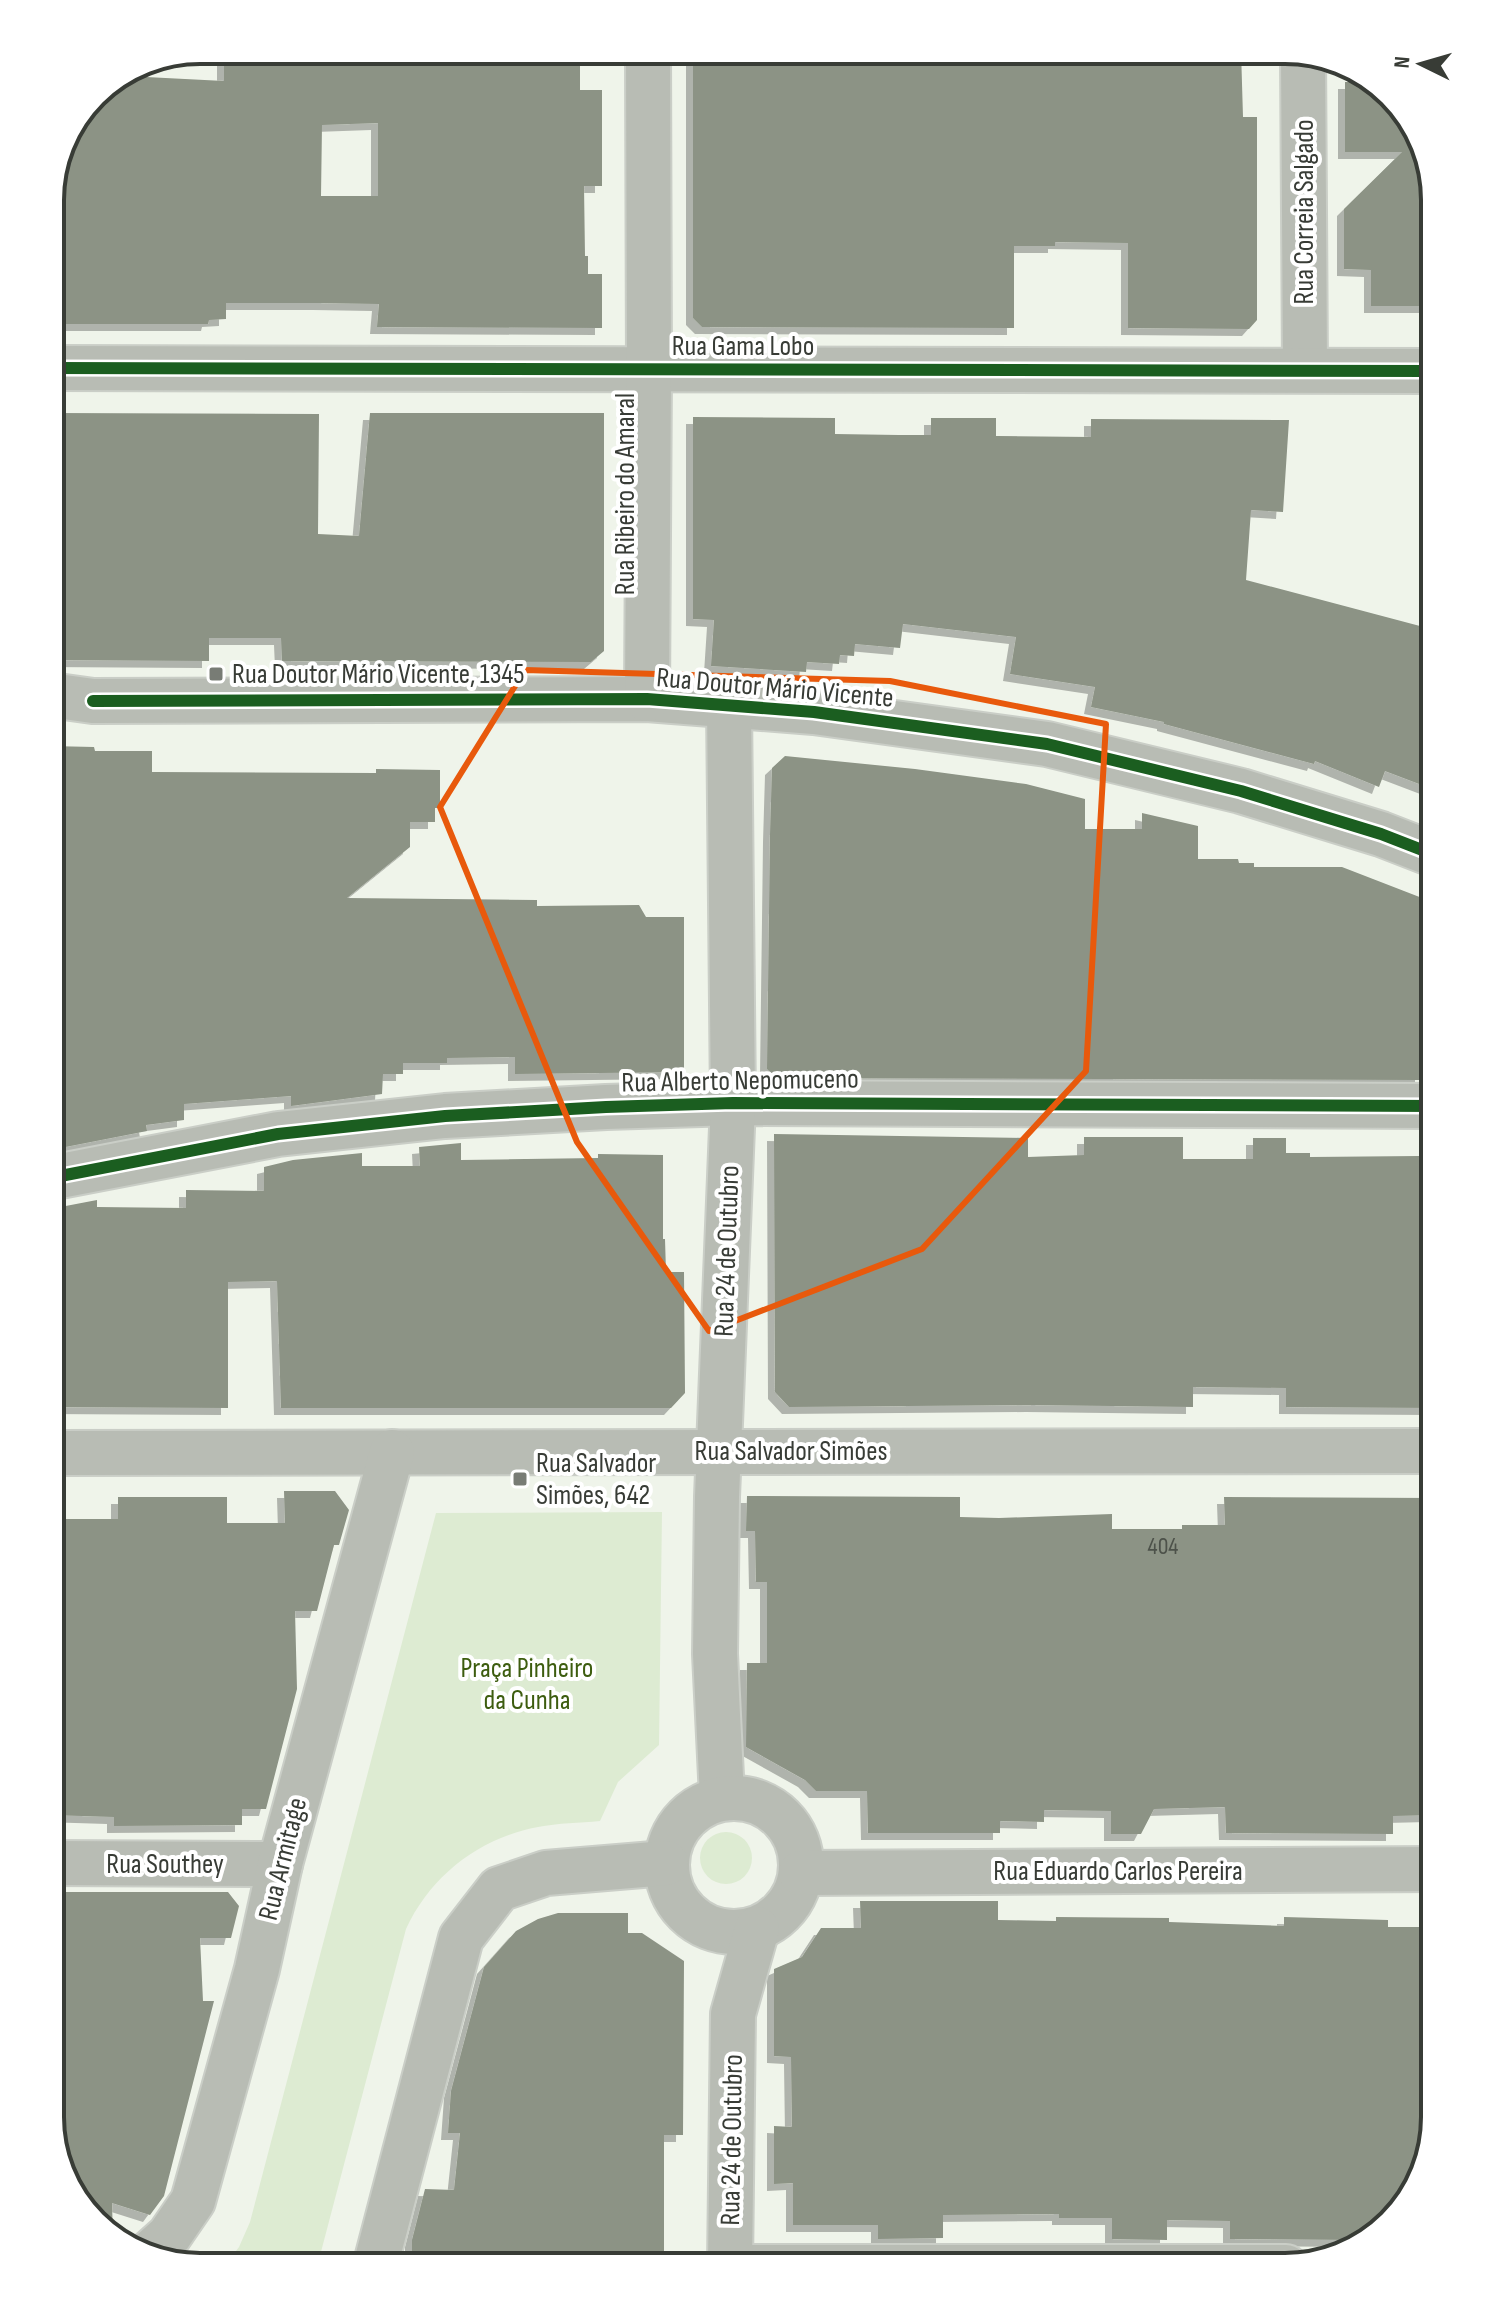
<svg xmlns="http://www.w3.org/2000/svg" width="1485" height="2317" font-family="'Sofia Sans Condensed',sans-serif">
  <defs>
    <filter id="shadow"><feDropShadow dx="-7" dy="7" stdDeviation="0" flood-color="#0004"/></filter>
  </defs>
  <rect width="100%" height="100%" fill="#eff4ea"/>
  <!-- green -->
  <g fill="#ddebd2">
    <path d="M 662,1512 L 659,1745 L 618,1782 L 600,1821 C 580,1823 558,1823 538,1827 C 480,1838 431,1875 406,1929 L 317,2267 L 224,2267 L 239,2247 L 250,2222 L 436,1513 Z"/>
    <circle cx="726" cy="1858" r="26"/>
  </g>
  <!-- building -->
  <g fill="#8c9385" fill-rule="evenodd" filter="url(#shadow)">
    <path d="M 224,50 L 580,50 L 580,90 L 602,90 L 602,186 L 584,186 L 585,256 L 588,256 L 588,274 L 602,274 L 602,328 L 377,327 L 379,304 L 320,303 L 226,303 L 226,319 L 209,320 L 208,324 L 50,324 L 50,190 L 94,94 L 145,61 L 146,77 L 224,81 ZM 378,123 L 378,196 L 321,196 L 322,125 Z"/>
    <path d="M 693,50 L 1241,50 L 1243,117 L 1257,117 L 1257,320 L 1249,329 L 1128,328 L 1128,243 L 1055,242 L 1055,246 L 1014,246 L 1014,328 L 702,327 L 693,318 Z"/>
    <path d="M 1345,82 L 1374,82 L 1419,133 L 1435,200 L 1435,306 L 1371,306 L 1371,270 L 1344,269 L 1344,209 L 1402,152 L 1345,152 Z"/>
    <path d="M 50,413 L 319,414 L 318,534 L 359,536 L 370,413 L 604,413 L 604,651 L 591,662 L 282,661 L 281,638 L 209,638 L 209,661 L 50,660 Z"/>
    <path d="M 693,417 L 835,418 L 835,434 L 899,435 L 931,435 L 931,418 L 996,418 L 996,436 L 1091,437 L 1091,419 L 1289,420 L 1283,512 L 1251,510 L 1246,580 L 1435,630 L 1435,790 L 1385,771 L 1379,787 L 1315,761 L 1314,764 L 1164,724 L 1164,722 L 1091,707 L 1095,687 L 1010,674 L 1016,637 L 903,624 L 900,648 L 855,644 L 854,656 L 840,655 L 839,664 L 807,662 L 806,672 L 711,666 L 714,620 L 693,619 Z"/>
    <path d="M 50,746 L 94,747 L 95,751 L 152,751 L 152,772 L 376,773 L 376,769 L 440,770 L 440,808 L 435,808 L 435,822 L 410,822 L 410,847 L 347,898 L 537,900 L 537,906 L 639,905 L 646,917 L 684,917 L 684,1072 L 515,1074 L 515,1057 L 447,1058 L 447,1063 L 403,1063 L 403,1074 L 383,1074 L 382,1094 L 291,1106 L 291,1096 L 184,1104 L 184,1120 L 146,1125 L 147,1131 L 50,1150 Z"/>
    <path d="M 785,756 L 915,769 L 1026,784 L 1085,799 L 1085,829 L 1142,829 L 1142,813 L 1198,826 L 1198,859 L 1238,859 L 1239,863 L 1254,863 L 1254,867 L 1342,867 L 1435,903 L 1435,1061 L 1422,1061 L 1422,1080 L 776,1078 L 767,1069 L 770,835 L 772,768 Z"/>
    <path d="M 774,1134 L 1028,1138 L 1028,1157 L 1084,1155 L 1084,1137 L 1183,1137 L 1183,1159 L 1253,1159 L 1253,1138 L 1286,1138 L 1286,1153 L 1310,1153 L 1310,1157 L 1419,1156 L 1422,1158 L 1422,1250 L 1435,1250 L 1435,1408 L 1286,1407 L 1286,1388 L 1193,1387 L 1193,1407 L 1033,1405 L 789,1407 L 775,1392 Z"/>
    <path d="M 461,1143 L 461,1160 L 598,1158 L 598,1154 L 663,1155 L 663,1239 L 665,1239 L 666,1272 L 684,1272 L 685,1393 L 671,1408 L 281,1408 L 277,1281 L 228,1282 L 228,1408 L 50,1407 L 50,1352 L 61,1352 L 59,1260 L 50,1260 L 50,1209 L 97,1200 L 97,1207 L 186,1208 L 186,1190 L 264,1191 L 264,1167 L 293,1160 L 362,1153 L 362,1166 L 420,1166 L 419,1147 Z"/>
    <path d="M 284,1491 L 335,1491 L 349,1510 L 339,1545 L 334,1545 L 317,1611 L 295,1611 L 297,1689 L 266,1809 L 242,1809 L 242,1825 L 114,1826 L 114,1817 L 50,1815 L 50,1519 L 118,1519 L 118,1497 L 227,1497 L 227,1523 L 285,1523 Z"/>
    <path d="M 747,1496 L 960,1497 L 960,1517 L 999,1518 L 1112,1514 L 1112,1529 L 1182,1529 L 1182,1525 L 1225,1525 L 1224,1497 L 1435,1498 L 1435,1815 L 1393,1816 L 1393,1834 L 1226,1833 L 1225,1807 L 1154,1809 L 1141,1834 L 1111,1834 L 1111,1811 L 1044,1810 L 1044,1822 L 1000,1821 L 1000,1833 L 868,1833 L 867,1791 L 816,1791 L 805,1780 L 746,1747 L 747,1663 L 767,1663 L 767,1582 L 756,1582 L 755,1531 L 746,1531 Z"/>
    <path d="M 50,1892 L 228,1892 L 239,1906 L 231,1938 L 200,1938 L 203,2001 L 214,2001 L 164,2196 L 150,2215 L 112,2203 L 113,2238 L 66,2184 L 61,2166 L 61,2139 L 57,2140 L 57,2110 L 50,2110 Z"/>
    <path d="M 860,1901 L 998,1901 L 998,1920 L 1056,1921 L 1056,1917 L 1169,1918 L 1169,1922 L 1284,1926 L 1284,1917 L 1388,1920 L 1388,1927 L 1435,1927 L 1435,2118 L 1410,2200 L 1365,2240 L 1230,2239 L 1230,2221 L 1167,2220 L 1167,2240 L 1112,2239 L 1112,2218 L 1059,2218 L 1059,2214 L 943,2215 L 943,2238 L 878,2239 L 878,2225 L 793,2225 L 793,2183 L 774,2184 L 774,2126 L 792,2127 L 791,2057 L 774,2056 L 774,1969 L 802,1957 L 821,1928 L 861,1928 Z"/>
    <path d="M 558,1913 L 628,1913 L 628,1933 L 642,1933 L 684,1961 L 683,2135 L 664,2135 L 664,2265 L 412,2267 L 412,2240 L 425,2189 L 454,2190 L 460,2133 L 448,2133 L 451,2091 L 484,1967 L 516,1931 L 538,1919 Z"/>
  </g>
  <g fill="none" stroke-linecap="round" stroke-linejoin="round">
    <!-- minor casing -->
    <g stroke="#cacec7" stroke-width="48">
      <g id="minor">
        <path d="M 1303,53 L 1305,370"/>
        <path d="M 50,368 L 1435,371"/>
        <path d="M 50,695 L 93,701 L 647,699 L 814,712 L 1047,744 L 1241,791 L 1381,834 L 1435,855"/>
        <path d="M 647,699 L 649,370 L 648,50"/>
        <path d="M 50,1178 L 278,1134 L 445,1116 L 606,1107 L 733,1103 L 1435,1106"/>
        <path d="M 50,1453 L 1435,1451"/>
        <path d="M 722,1797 L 715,1654 L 717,1497 L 733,1103 L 729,704"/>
        <circle cx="734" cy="1865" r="67"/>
        <path d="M 50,1863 L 280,1864"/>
        <path d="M 801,1873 L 1435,1869"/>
        <path d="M 150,2253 L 169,2236 L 193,2201 L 257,1969 L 280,1864 L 392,1452"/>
        <path d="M 375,2267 L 461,1938 L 499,1889 L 546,1873 L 666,1863"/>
        <path d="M 730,2267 L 1286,2267"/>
        <path d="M 730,2267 L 733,2014 L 757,1929"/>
      </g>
    </g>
    <!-- minor -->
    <use href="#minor" stroke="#b8bcb4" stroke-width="44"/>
    <!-- cycleway casing -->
    <g stroke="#fff" stroke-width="17">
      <g id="cycleway">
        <path d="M 50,368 L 1435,371"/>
        <path d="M 93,701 L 647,699 L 814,712 L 1047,744 L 1241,791 L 1381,834 L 1435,855"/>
        <path d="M 50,1178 L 278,1134 L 445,1116 L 606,1107 L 733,1103 L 1435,1106"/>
      </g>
    </g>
    <!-- cycleway -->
    <use href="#cycleway" stroke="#1b5e20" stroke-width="12"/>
  </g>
  <!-- marked area -->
  <path fill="none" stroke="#e8590c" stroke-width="6" stroke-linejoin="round" d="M 525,670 L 890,681 L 1106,724 L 1086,1071 L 922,1249 L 709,1331 L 577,1142 L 440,807 Z"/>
  <!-- markers -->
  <g fill="#787c75" stroke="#fff" stroke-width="3">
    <rect x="208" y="666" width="16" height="16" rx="4"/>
    <rect x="512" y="1471" width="16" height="16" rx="4"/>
  </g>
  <g text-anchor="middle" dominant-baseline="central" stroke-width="8" stroke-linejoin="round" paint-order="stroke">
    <!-- number labels -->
    <g font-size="24" fill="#4d524a">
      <text x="1163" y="1546">404</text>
    </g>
    <!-- street labels -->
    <g font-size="28" fill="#383c36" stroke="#fff">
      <text transform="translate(1304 212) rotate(-90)">Rua Correia Salgado</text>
      <text x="743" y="346">Rua Gama Lobo</text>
      <text transform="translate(625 494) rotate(-90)">Rua Ribeiro do Amaral</text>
      <text transform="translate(775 688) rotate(5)">Rua Doutor Mário Vicente</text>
      <text transform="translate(740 1081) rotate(-1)">Rua Alberto Nepomuceno</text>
      <text transform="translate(727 1251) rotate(-88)">Rua 24 de Outubro</text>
      <text x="791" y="1451">Rua Salvador Simões</text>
      <text transform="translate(283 1859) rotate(-76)">Rua Armitage</text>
      <text x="165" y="1864">Rua Southey</text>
      <text x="1118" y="1871">Rua Eduardo Carlos Pereira</text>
      <text transform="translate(732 2140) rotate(-89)">Rua 24 de Outubro</text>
    </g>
    <!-- poi labels -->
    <g font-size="28" fill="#383c36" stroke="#fff" text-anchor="start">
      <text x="232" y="674">Rua Doutor Mário Vicente, 1345</text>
      <text x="536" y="1463">Rua Salvador<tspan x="536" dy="32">Simões, 642</tspan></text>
    </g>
    <!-- park labels -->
    <g font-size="28" fill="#3d5d0f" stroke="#fff">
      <text x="527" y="1668">Praça Pinheiro<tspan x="527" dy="32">da Cunha</tspan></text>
    </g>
  </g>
  <!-- crop -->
  <path d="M0 0H1485V2317H0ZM200 64H1285A136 136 0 0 1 1421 200V2117A136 136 0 0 1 1285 2253H200A136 136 0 0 1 64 2117V200A136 136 0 0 1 200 64Z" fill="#fff" fill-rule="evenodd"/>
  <path fill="none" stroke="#383c36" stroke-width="4" d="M200 64H1285A136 136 0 0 1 1421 200V2117A136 136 0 0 1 1285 2253H200A136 136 0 0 1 64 2117V200A136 136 0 0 1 200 64Z"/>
  <!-- north arrow -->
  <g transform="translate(1421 64) rotate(275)" stroke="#ffffff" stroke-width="6" paint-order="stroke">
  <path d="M0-6L14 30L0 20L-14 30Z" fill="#383c36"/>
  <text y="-12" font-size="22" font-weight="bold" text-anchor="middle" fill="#383c36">N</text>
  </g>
</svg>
